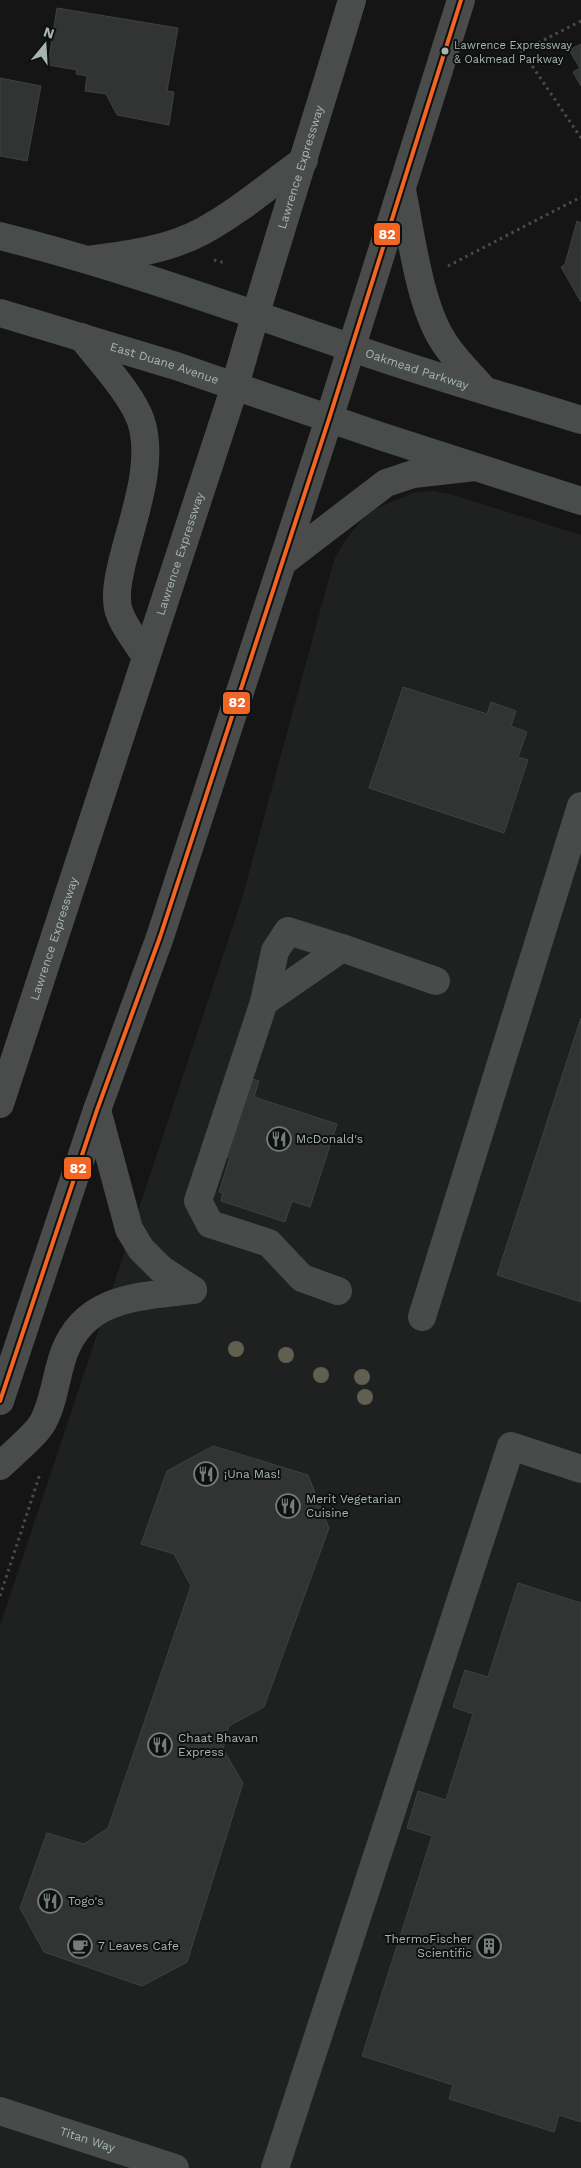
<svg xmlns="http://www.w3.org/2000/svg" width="581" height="2168" font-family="'Work Sans',sans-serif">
  <rect width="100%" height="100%" fill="#151515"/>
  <!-- built -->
  <path fill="#1f2120" d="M 434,491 L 453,495 L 581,535 L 581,2168 L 0,2168 L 0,1626 L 241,902 L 334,560 L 346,539 L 362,520 L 375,509 L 413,493 Z"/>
  <!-- building -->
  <g fill="#323434" stroke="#3d4140">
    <path d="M 57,8 L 178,28 L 167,91 L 174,92 L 169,125 L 117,115 L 106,94 L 85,91 L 87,76 L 76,74 L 77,70 L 48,65 Z"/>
    <path d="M 581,44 L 581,86 L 573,72 L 580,68 L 569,50 Z"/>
    <path d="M 0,78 L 41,86 L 27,161 L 0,156 Z"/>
    <path d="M 577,221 L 581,223 L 581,302 L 561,267 L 565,264 Z"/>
    <path d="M 403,687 L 487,714 L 491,702 L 516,711 L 511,726 L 527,732 L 518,757 L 528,760 L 504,833 L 369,788 Z"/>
    <path d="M 581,1018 L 581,1302 L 497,1275 Z"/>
    <path d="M 246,1077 L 259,1081 L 254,1097 L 337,1124 L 310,1207 L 292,1201 L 285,1222 L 221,1201 L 223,1193 L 219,1192 L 230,1157 L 226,1157 Z"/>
    <path d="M 213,1446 L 308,1475 L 329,1528 L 264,1707 L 229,1726 L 223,1749 L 243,1783 L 187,1962 L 142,1986 L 44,1952 L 20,1908 L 47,1833 L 84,1844 L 108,1828 L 191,1586 L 174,1554 L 141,1544 L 167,1471 Z"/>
    <path d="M 518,1583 L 581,1603 L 581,2122 L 559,2115 L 554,2132 L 449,2099 L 453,2085 L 362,2056 L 432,1836 L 407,1828 L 418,1791 L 446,1800 L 473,1714 L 453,1707 L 465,1670 L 488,1677 Z"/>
  </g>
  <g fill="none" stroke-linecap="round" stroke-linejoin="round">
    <!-- path -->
    <g stroke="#484d4b" stroke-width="3" stroke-dasharray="2.5 4" stroke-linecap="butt">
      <path d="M 581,21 L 522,51 L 581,138"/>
      <path d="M 214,260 L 225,263"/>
      <path d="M 448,266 L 581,197"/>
      <path d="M 0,1596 L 40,1474"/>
    </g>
    <!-- minor -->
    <g stroke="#474b49" stroke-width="28">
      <path d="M 264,1002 L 275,951 L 288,931 L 342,948"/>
      <path d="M 338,1291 L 302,1278 L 269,1243 L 210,1224 L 198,1201 L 264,1002 L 342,948 L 436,981"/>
      <path d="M 422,1317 L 581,806"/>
      <path id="s1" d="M 0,2111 L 175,2168"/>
      <path d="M 275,2168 L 511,1446 L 581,1469"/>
    </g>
    <!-- major -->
    <g stroke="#484c4b" stroke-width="28">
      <path id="s2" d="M 0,236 C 136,270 267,320 400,364 C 460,384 521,401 581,420"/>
      <path id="s3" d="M 0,313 L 176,366 L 380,436 L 581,501"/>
    </g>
    <!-- highway -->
    <g stroke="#494c4a" stroke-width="28">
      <path d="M 402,190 C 411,234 419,302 442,339 C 452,357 470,373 484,390"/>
      <path d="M 88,260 C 127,255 168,250 203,231 C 238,212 271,184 304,160"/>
      <path d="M 82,337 C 100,361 131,393 141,421 C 155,464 132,520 122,563 C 119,577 115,592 118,608 C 122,625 137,642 146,657"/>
      <path d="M 283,562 L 386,483 L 413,474 L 475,467"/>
      <path id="s4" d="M 0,1104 L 235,386 C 271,256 314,129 352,0"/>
      <path d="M 97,1110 L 129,1229 L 141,1249 L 161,1269 L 193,1290"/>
      <path d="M 0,1401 L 97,1110 L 160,937 L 329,419 L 461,0"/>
      <path d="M 0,1466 C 10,1456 37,1434 43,1422 C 54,1402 56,1375 64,1353 C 86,1295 141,1297 193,1290"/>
    </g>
    <!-- bus-1 casing -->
    <g stroke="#0f1110" stroke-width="8">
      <path id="bus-1" d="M 0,1401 L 97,1110 L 160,937 L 329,419 L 461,0"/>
    </g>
    <!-- bus-1 -->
    <use href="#bus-1" stroke="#f26522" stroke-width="4"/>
  </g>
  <!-- trees -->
  <g fill="#615f4f">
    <circle cx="236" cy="1349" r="8"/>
    <circle cx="286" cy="1355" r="8"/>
    <circle cx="321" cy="1375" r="8"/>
    <circle cx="362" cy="1377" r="8"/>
    <circle cx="365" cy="1397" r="8"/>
  </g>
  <!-- icons -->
  <defs>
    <g id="restaurant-ring" transform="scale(1.25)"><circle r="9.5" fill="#0f1110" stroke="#737e78" stroke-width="1.5"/><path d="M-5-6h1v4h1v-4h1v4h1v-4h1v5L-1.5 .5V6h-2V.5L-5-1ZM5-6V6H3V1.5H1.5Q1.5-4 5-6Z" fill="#737e78"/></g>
    <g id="cafe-ring" transform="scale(1.25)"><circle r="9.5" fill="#0f1110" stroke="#737e78" stroke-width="1.5"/><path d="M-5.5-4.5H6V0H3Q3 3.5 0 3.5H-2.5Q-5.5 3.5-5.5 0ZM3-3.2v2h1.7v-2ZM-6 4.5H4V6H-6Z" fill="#737e78"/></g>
    <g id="building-ring" transform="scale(1.25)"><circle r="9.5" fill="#0f1110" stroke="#737e78" stroke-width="1.5"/><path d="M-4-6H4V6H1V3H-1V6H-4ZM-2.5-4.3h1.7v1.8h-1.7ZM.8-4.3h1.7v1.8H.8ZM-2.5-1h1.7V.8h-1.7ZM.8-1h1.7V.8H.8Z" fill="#737e78"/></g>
  </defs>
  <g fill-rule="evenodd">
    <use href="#restaurant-ring" x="279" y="1139"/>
    <use href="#restaurant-ring" x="206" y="1474"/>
    <use href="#restaurant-ring" x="288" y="1506"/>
    <use href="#restaurant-ring" x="160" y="1745"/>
    <use href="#restaurant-ring" x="50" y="1901"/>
    <use href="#cafe-ring" x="80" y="1946"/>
    <use href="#building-ring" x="489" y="1946"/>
  </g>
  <!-- markers -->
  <circle fill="#a6b6ae" stroke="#0f1110" stroke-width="2" cx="445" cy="51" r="4.5"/>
  <g text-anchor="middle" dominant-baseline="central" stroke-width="4" stroke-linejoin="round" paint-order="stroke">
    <!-- bus labels -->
    <g font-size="11" fill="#a6b6ae" stroke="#0f1110" text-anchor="start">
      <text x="454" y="45">Lawrence Expressway<tspan x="454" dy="14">&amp; Oakmead Parkway</tspan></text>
    </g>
    <!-- street labels -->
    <g font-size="12" fill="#a6b6ae" stroke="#0f1110">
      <text stroke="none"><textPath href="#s4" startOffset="984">Lawrence Expressway</textPath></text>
      <text stroke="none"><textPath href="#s3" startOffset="172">East Duane Avenue</textPath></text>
      <text stroke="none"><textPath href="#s2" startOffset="438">Oakmead Parkway</textPath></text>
      <text stroke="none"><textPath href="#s4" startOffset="579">Lawrence Expressway</textPath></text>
      <text stroke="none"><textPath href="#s4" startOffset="174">Lawrence Expressway</textPath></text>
      <text stroke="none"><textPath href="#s1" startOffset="92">Titan Way</textPath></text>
    </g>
    <!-- poi labels -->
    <g font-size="12" fill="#a6b6ae" stroke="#0f1110" text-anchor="start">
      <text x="296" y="1139">McDonald's</text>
      <text x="224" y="1474">¡Una Mas!</text>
      <text x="306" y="1499">Merit Vegetarian<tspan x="306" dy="14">Cuisine</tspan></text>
      <text x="178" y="1738">Chaat Bhavan<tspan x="178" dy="14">Express</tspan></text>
      <text x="68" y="1901">Togo's</text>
      <text x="472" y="1939" text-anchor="end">ThermoFischer<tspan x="472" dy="14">Scientific</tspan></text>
      <text x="98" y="1946">7 Leaves Cafe</text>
    </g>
  </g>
  <g stroke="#0f1110" stroke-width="2">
    <rect x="373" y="222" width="28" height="24" rx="5" fill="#f26522"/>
    <rect x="222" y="691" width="29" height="24" rx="5" fill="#f26522"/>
    <rect x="63" y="1156" width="29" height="24" rx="5" fill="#f26522"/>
  </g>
  <g font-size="14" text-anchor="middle" font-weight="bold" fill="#fff">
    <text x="387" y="239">82</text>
    <text x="237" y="707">82</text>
    <text x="78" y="1173">82</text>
  </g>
  <!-- north arrow -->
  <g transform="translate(45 45) rotate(18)" stroke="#0f1110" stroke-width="4" paint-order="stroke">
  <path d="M0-4L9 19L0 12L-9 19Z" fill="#a6b6ae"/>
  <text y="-8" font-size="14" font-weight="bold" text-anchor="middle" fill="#a6b6ae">N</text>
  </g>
</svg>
